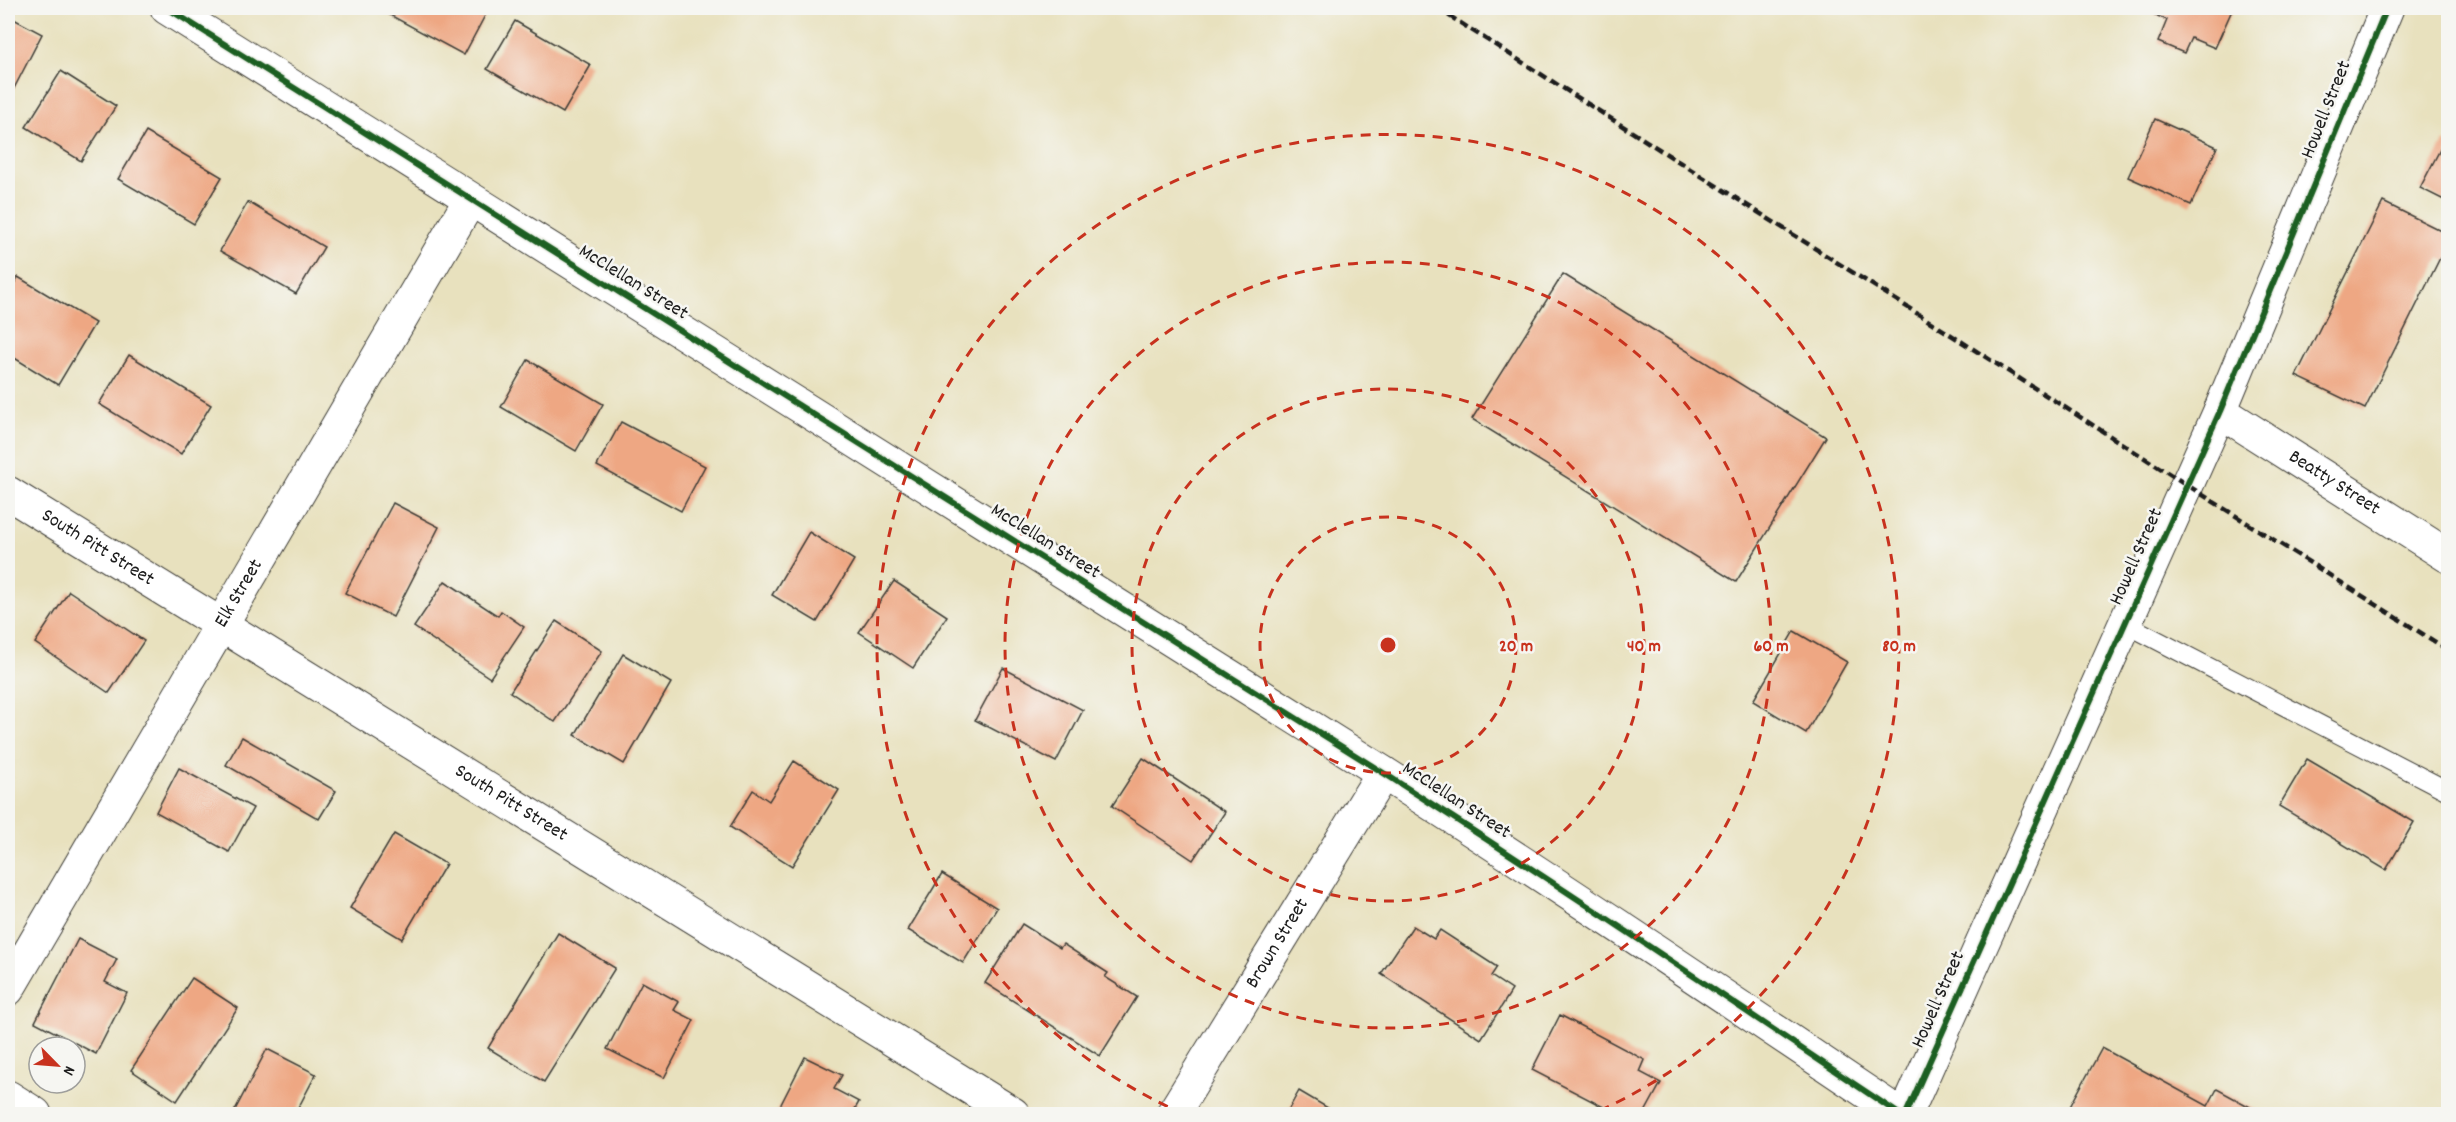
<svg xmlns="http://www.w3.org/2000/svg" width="2456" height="1122" font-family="Dekko,sans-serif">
  <rect width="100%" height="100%" fill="#f6f6f2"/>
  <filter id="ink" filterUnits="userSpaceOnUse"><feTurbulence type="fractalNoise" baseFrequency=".0167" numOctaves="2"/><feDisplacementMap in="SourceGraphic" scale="12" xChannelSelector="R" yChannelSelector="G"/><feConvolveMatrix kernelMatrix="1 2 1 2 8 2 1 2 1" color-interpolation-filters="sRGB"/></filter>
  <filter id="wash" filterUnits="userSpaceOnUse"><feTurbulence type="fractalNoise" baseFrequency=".008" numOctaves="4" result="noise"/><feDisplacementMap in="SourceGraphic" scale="24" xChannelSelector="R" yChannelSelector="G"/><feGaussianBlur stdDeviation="1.35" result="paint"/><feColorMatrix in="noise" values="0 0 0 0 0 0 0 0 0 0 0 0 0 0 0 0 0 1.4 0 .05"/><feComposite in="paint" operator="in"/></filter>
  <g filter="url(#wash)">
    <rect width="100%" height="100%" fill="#e8e1be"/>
    <g id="blocks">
      <!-- building -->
      <g fill="#eea783">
        <path d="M 391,8 L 489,8 L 464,55 L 388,14 Z"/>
        <path d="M 2139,8 L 2233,8 L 2215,48 L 2191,38 L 2184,53 L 2158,42 L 2167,20 Z"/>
        <path d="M 8,16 L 42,34 L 8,100 Z"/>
        <path d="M 515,21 L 591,65 L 563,113 L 487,69 Z"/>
        <path d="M 61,71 L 116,106 L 81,161 L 26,127 Z"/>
        <path d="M 2155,119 L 2217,147 L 2191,205 L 2128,177 Z"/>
        <path d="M 146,132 L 222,177 L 194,224 L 118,179 Z"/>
        <path d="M 2444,142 L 2448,144 L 2448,202 L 2420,188 Z"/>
        <path d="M 248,202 L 324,247 L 296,294 L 220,251 Z"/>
        <path d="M 2383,202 L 2448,234 L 2448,262 L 2440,258 L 2365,409 L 2296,376 Z"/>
        <path d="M 1563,274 L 1826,437 L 1736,582 L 1472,419 Z"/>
        <path d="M 18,277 L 95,323 L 58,385 L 8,354 L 8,294 Z"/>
        <path d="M 129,355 L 211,405 L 181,454 L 99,404 Z"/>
        <path d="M 528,360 L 603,404 L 576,451 L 501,407 Z"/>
        <path d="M 621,422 L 705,466 L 681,511 L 597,466 Z"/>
        <path d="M 393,503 L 439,527 L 393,617 L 345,593 Z"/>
        <path d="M 809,532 L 854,560 L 817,622 L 772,595 Z"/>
        <path d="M 445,581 L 498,616 L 501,611 L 524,627 L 490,678 L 414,627 Z"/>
        <path d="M 894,581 L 947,616 L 913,668 L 859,632 Z"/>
        <path d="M 69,591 L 144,641 L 109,693 L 35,643 Z"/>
        <path d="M 556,621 L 602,651 L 555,722 L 510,692 Z"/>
        <path d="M 1794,631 L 1847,662 L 1806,733 L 1753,701 Z"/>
        <path d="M 623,654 L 671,683 L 624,764 L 575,735 Z"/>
        <path d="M 1003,668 L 1083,710 L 1056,762 L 975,720 Z"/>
        <path d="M 242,737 L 336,791 L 319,819 L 226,765 Z"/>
        <path d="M 1143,758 L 1225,812 L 1193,860 L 1112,806 Z"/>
        <path d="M 2307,759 L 2414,822 L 2386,870 L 2279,806 Z"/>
        <path d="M 794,761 L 839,790 L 792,866 L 730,827 L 753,790 L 769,801 Z"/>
        <path d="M 179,768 L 253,808 L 229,852 L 156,812 Z"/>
        <path d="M 394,834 L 446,864 L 402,939 L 350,908 Z"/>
        <path d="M 942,874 L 997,908 L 963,963 L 908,930 Z"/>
        <path d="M 1022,924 L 1060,948 L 1063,944 L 1108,973 L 1105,977 L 1137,997 L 1100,1056 L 985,983 Z"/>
        <path d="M 1413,926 L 1434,939 L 1440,930 L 1497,967 L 1491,976 L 1512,990 L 1481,1039 L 1381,974 Z"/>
        <path d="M 558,933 L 615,968 L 544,1082 L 488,1048 Z"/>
        <path d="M 78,939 L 117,959 L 105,982 L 127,993 L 96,1054 L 35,1022 Z"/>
        <path d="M 192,978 L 238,1008 L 177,1101 L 131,1070 Z"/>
        <path d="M 642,982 L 679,1002 L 674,1010 L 694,1020 L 664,1078 L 607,1049 Z"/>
        <path d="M 1560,1015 L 1645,1060 L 1640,1072 L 1661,1083 L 1644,1114 L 1617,1114 L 1532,1070 Z"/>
        <path d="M 2102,1048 L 2208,1106 L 2217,1089 L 2263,1114 L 2066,1114 Z"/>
        <path d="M 267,1049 L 316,1074 L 295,1114 L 233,1114 Z"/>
        <path d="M 805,1057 L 842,1075 L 834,1089 L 859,1102 L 852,1114 L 776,1114 Z"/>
        <path d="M 1299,1091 L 1338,1114 L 1286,1114 Z"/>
      </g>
    </g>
  </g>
  <g filter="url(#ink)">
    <use href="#blocks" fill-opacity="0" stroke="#3b3a34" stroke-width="1.5"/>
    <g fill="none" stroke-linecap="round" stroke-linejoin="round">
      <!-- lane casing -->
      <g stroke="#3b3a34" stroke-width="20">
        <path id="lane" d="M 2126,624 L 2448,791"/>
      </g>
      <!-- street casing -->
      <g stroke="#3b3a34" stroke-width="35">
        <g id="street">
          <path d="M 167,8 C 571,265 978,515 1382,772 C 1556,883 1728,999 1899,1114"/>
          <path id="s1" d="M 2220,411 L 2448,556"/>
          <path id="s2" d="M 8,493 L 1013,1114"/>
          <path id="s3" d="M 8,989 L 470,200"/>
          <path d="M 8,1097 L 35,1114"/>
          <path id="s4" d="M 1173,1114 L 1383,773"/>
          <path d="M 1906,1114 L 2220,411 L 2387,8"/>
        </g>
      </g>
      <!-- lane -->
      <use href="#lane" stroke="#fff" stroke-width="18"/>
      <!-- street -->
      <use href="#street" stroke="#fff" stroke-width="33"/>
      <!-- rail -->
      <path stroke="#1c1c1c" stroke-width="4.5" stroke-dasharray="9 4.5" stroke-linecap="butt" d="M 1437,8 L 2187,485 L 2448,650"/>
      <!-- cycleway casing -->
      <g stroke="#f6f6f2" stroke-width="10">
        <g id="cycleway">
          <path d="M 167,8 C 571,265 978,515 1382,772 C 1556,883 1728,999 1899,1114"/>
          <path d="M 1906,1114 L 2220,411 L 2387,8"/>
        </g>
      </g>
      <!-- cycleway -->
      <use href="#cycleway" stroke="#1b5e20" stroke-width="6"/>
    </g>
  </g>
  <!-- distance rings -->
  <g fill="none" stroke="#c8321e" stroke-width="3" stroke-dasharray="10 8">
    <circle cx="1388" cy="645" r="128"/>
    <circle cx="1388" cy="645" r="256"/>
    <circle cx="1388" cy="645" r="383"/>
    <path d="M1184 1114A511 511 0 1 1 1592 1114"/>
  </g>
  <g text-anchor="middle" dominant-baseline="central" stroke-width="5" stroke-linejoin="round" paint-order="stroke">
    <!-- street labels -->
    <g font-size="20" fill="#1c1c1c" stroke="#f6f6f2">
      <text transform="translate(2327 110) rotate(-68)">Howell Street</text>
      <text transform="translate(633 283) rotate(32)">McClellan Street</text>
      <text stroke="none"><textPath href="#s1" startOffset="135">Beatty Street</textPath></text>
      <text transform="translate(1045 542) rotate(32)">McClellan Street</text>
      <text stroke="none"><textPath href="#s2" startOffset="105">South Pitt Street</textPath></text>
      <text transform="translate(2137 557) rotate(-66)">Howell Street</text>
      <text stroke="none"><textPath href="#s3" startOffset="458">Elk Street</textPath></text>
      <text transform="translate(1456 801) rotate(33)">McClellan Street</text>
      <text stroke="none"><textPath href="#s2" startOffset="591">South Pitt Street</textPath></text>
      <text stroke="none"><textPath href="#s4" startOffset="200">Brown Street</textPath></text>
      <text transform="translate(1939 1000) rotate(-66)">Howell Street</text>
    </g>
  </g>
  <circle cx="1388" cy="645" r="9" fill="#c8321e" stroke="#f6f6f2" stroke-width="3"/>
  <g font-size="18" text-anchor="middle" font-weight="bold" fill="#c8321e" stroke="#f6f6f2" stroke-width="5" stroke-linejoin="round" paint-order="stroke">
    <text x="1516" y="651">20 m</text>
    <text x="1644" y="651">40 m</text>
    <text x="1771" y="651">60 m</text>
    <text x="1899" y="651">80 m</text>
  </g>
  <!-- margin -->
  <rect width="2456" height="1122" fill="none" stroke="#f6f6f2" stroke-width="30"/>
  <!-- north arrow -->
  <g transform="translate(57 1065) rotate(115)"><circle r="28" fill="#f6f6f2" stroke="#9f9f9c" stroke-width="1.5"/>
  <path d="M0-4.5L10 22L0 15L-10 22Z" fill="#c8321e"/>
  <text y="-9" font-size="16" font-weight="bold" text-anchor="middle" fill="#1c1c1c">N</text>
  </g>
</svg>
